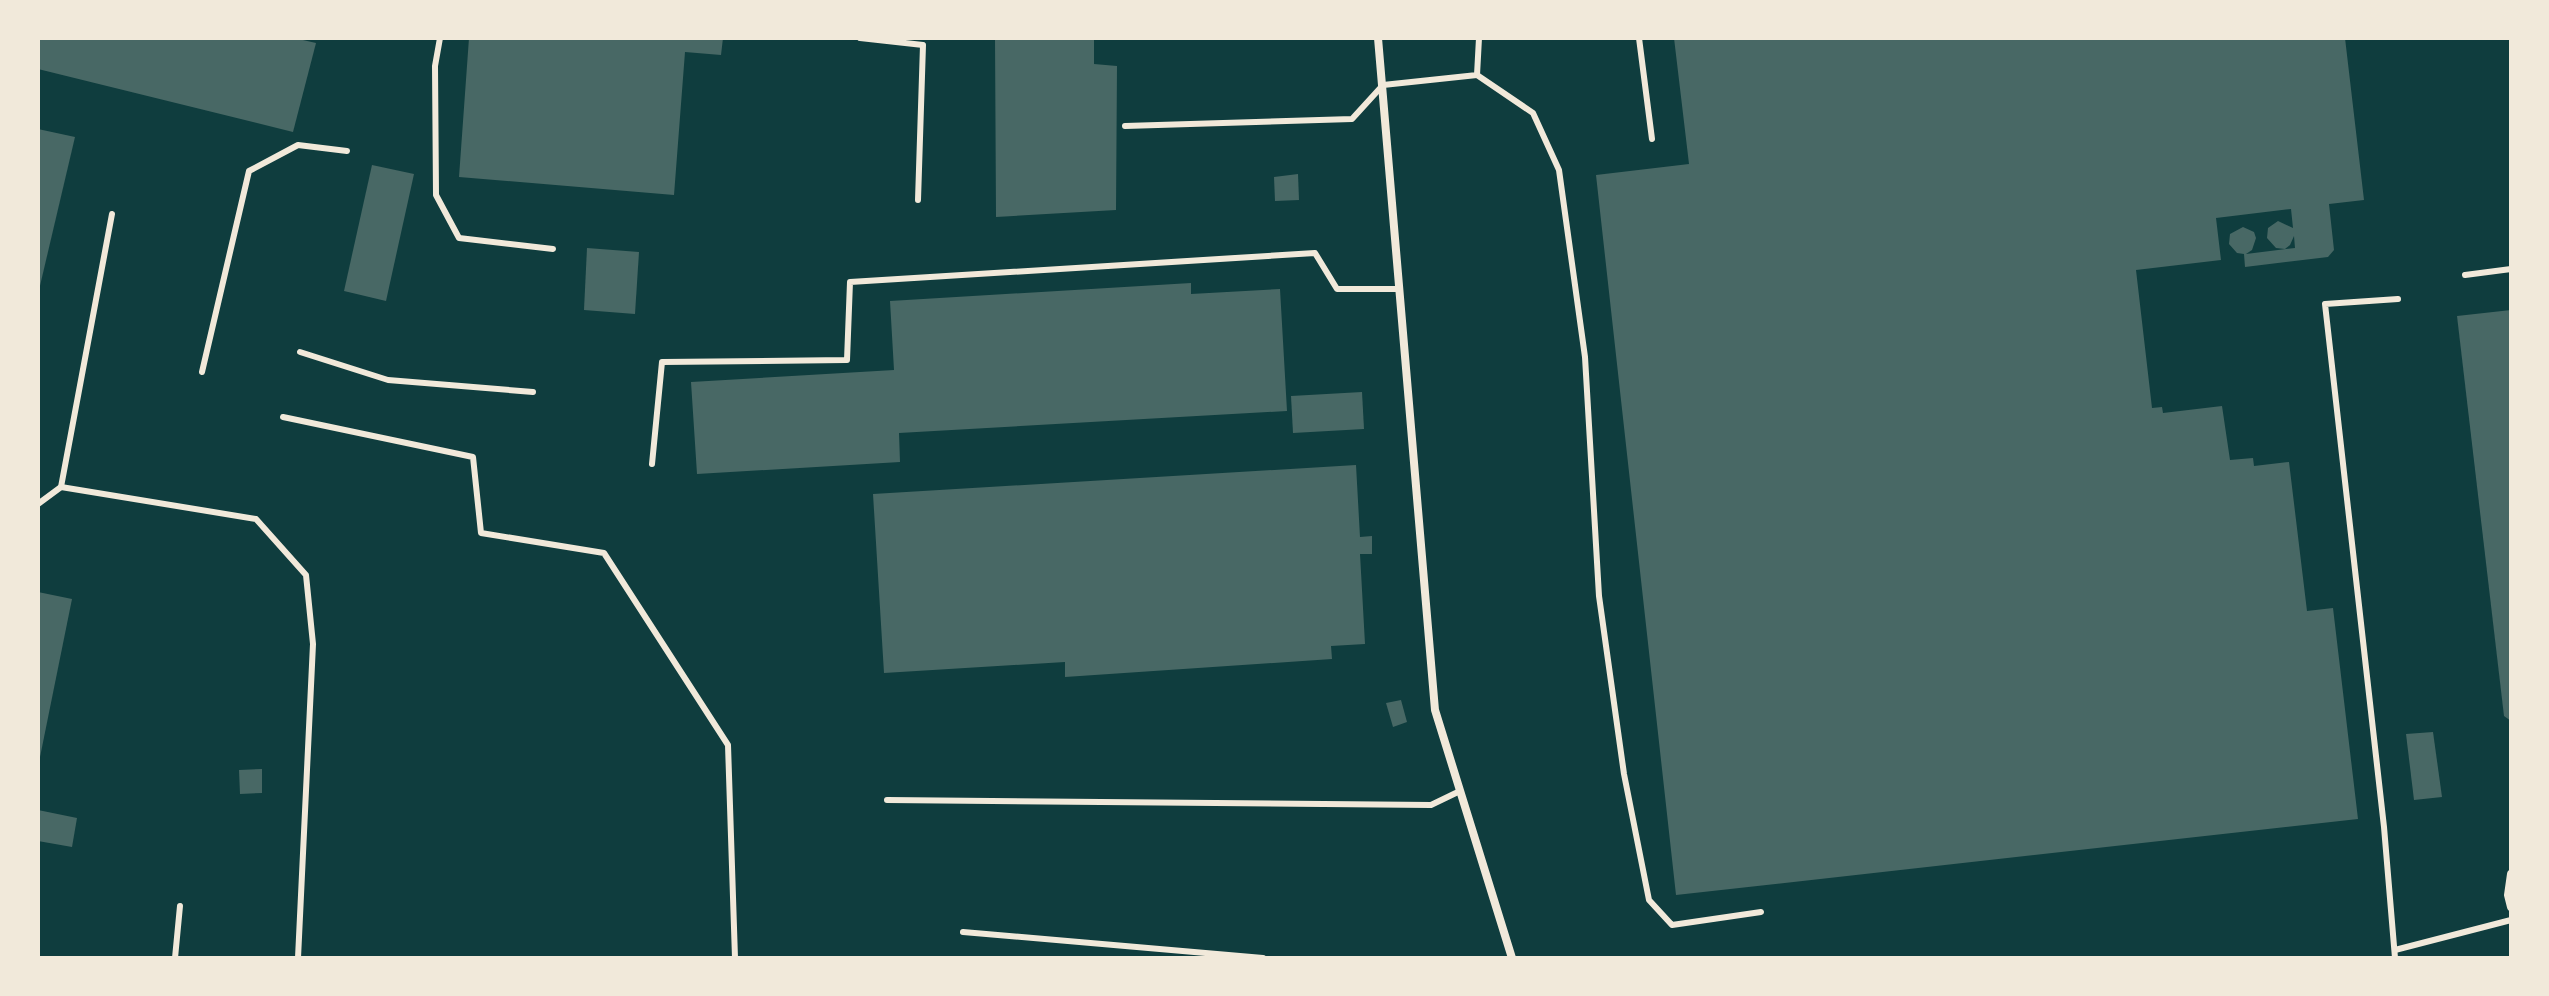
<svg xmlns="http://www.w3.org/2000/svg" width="2549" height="996" font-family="Inter,sans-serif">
  <rect width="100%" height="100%" fill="#0f3d3e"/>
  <!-- building -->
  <g fill="#486865">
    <path d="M 38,38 L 294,38 L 316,43 L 293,132 L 38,69 Z"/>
    <path d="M 469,38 L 723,38 L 721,55 L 685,52 L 674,195 L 459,177 Z"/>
    <path d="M 995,38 L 1094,38 L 1094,64 L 1117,66 L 1116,210 L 996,217 Z"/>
    <path d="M 1674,38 L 2345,38 L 2364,200 L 2329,204 L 2334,250 L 2328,257 L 2245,267 L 2244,254 L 2237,253 L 2229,244 L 2230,234 L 2243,227 L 2254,232 L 2256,238 L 2252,250 L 2246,254 L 2295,248 L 2294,236 L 2290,245 L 2285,249 L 2276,248 L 2267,238 L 2268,228 L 2278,221 L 2293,228 L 2291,209 L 2216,218 L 2221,260 L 2136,270 L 2152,408 L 2162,407 L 2163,413 L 2222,406 L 2230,460 L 2253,458 L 2254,466 L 2289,462 L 2307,611 L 2333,608 L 2358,819 L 1676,895 L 1596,175 L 1689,164 Z"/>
    <path d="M 38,129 L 75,137 L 39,290 L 38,289 Z"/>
    <path d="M 372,165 L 414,174 L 386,301 L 344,291 Z"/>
    <path d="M 1298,174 L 1299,200 L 1275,201 L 1274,177 Z"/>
    <path d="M 587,248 L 639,252 L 635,314 L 584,310 Z"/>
    <path d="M 1191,283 L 1191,294 L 1280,289 L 1287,411 L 899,433 L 900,462 L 697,474 L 691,382 L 894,370 L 890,301 Z"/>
    <path d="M 2511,310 L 2511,721 L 2504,716 L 2457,316 Z"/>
    <path d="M 1362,392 L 1364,429 L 1293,433 L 1291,396 Z"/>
    <path d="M 1356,465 L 1360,537 L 1372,536 L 1372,554 L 1360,554 L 1365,644 L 1331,646 L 1332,659 L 1065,677 L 1065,662 L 884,673 L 873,494 Z"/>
    <path d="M 38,592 L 72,599 L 39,762 L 38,762 Z"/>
    <path d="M 1401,700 L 1407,722 L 1393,727 L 1386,703 Z"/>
    <path d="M 2433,732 L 2442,797 L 2414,800 L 2406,734 Z"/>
    <path d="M 262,769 L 262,793 L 240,794 L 239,770 Z"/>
    <path d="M 38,810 L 77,818 L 72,847 L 38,841 Z"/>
  </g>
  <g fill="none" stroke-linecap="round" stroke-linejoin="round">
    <!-- service -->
    <g stroke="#f1e9da" stroke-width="6">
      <path d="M 440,38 L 435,66 L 436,195 L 459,238 L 553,249"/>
      <path d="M 860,38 L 923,45 L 918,200"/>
      <path d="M 1639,38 L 1652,139"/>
      <path d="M 1477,75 L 1533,113 L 1559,170 L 1585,357 L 1599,596 L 1624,774 L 1649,900 L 1672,925 L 1761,912"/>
      <path d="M 1125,126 L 1352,119 L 1383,85 L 1477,75 L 1479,38"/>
      <path d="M 112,214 L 61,487 L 256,519 L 306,575 L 313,644 L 298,958"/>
      <path d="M 2465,275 L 2511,269"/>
      <path d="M 300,352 L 388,380 L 533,392"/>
      <path d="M 202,372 L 249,171 L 298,145 L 347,151"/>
      <path d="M 283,417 L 473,457 L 481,533 L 604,553 L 728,745 L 735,958"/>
      <path d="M 652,464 L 662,362 L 847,360 L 850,282 L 1315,253 L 1337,289 L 1400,289"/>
      <path d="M 38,504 L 61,487"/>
      <path d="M 887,800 L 1431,805 L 1460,791"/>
      <path d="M 963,932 L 1263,958"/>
      <path d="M 2395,950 L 2511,920"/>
      <path d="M 175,958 L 180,906"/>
      <path d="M 2395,958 L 2384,827 L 2325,304 L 2398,299"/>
    </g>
    <!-- minor -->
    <g stroke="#f1e9da" stroke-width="8">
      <path d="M 1378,38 L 1435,710 L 1512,958"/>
      <path d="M 2511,874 L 2508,895 L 2511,907"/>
    </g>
  </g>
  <!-- border -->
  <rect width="2549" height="996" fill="none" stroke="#f1e9da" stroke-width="80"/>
</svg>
